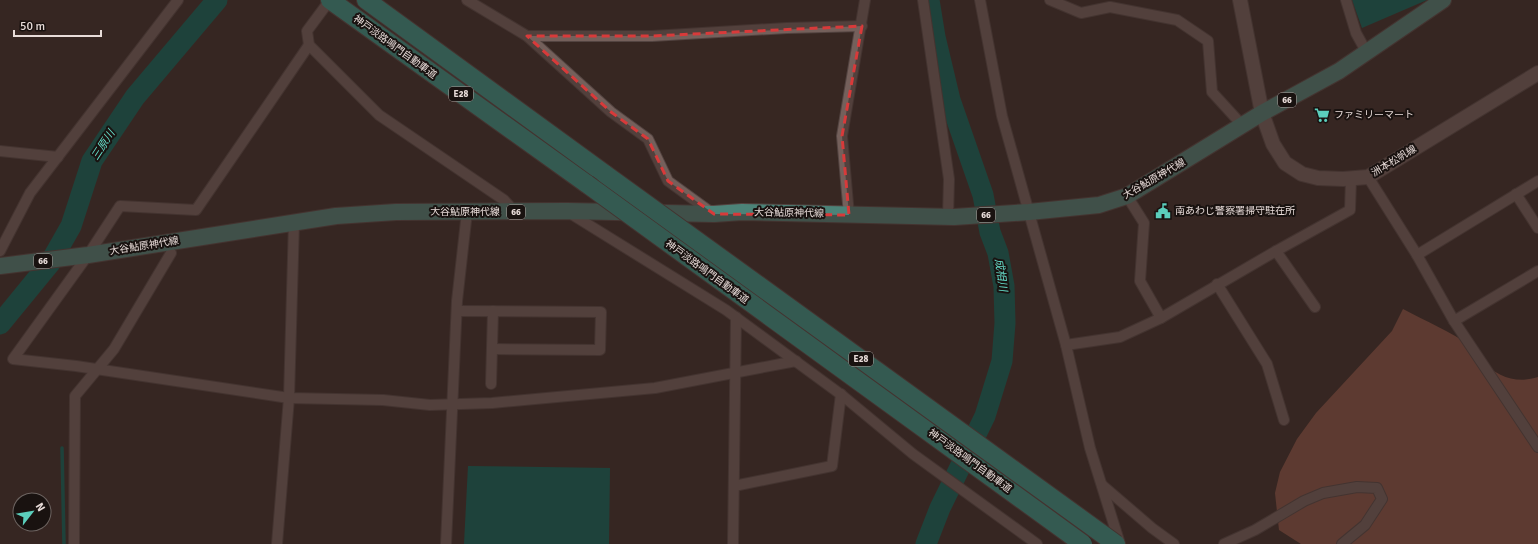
<svg xmlns="http://www.w3.org/2000/svg" width="1538" height="544" font-family="Signika,'Noto Sans JP',sans-serif">
  <rect width="100%" height="100%" fill="#372722"/>
  <!-- forest -->
  <path fill="#8d5343" d="M 1403,309 C 1426,321 1450,332 1472,346 C 1477,349 1478,356 1482,361 C 1497,377 1517,384 1538,377 L 1538,544 L 1301,544 L 1279,530 L 1275,493 L 1280,472 L 1297,439 L 1316,413 L 1392,331 Z"/>
  <!-- water -->
  <g fill="#006559">
    <path d="M 1352,0 L 1427,0 L 1362,28 Z"/>
    <path d="M 468,466 L 610,468 L 609,544 L 464,544 Z"/>
  </g>
  <g fill="none" stroke-linecap="round" stroke-linejoin="round">
    <!-- stream -->
    <path stroke="#006559" stroke-width="3.5" d="M 62,448 L 64,544"/>
    <!-- river -->
    <g stroke="#006559" stroke-width="21">
      <path d="M 0,324 L 50,263 L 71,226 L 92,161 L 135,97 L 217,0"/>
      <path d="M 926,544 L 940,508 L 985,416 L 1002,361 L 1005,323 L 1004,286 L 998,253 L 990,232 L 983,195 L 950,100 L 935,37 L 929,0"/>
    </g>
    <!-- minor casing -->
    <g stroke="#534441" stroke-width="12">
      <g id="minor">
        <path d="M 330,0 L 307,31 L 309,45 L 379,115 L 504,200 L 515,212"/>
        <path d="M 467,0 L 527,36 L 611,112 L 648,139 L 668,181 L 712,213"/>
        <path d="M 923,0 L 949,179 L 948,217"/>
        <path d="M 980,0 L 1002,116 L 1066,345 L 1090,448 L 1120,544"/>
        <path d="M 1050,0 L 1081,13 L 1110,7 L 1177,20 L 1208,41 L 1212,92 L 1243,126"/>
        <path d="M 1346,0 L 1356,33 L 1367,53"/>
        <path d="M 527,36 L 652,36 L 787,28 L 862,26"/>
        <path d="M 309,45 L 196,210 L 120,206 L 88,255 L 13,359 L 76,366 L 289,398 L 383,400 L 430,405 L 492,403 L 655,388 L 796,361"/>
        <path d="M 0,151 L 58,157"/>
        <path d="M 1368,177 L 1417,255 L 1454,321 L 1538,447"/>
        <path d="M 1516,194 L 1538,228"/>
        <path d="M 1127,196 L 1144,223 L 1140,281 L 1161,318"/>
        <path d="M 568,212 L 726,310 L 843,396 L 913,454 L 1037,544"/>
        <path d="M 849,215 L 842,136 L 865,0"/>
        <path d="M 0,251 L 30,193 L 178,0"/>
        <path d="M 1276,251 L 1350,210 L 1351,179"/>
        <path d="M 1417,255 L 1538,181"/>
        <path d="M 1217,284 L 1267,364 L 1284,420"/>
        <path d="M 457,311 L 601,312 L 600,350 L 493,349"/>
        <path d="M 1454,321 L 1538,271"/>
        <path d="M 1066,345 L 1120,337 L 1161,318 L 1276,251 L 1315,307"/>
        <path d="M 491,384 L 493,311"/>
        <path d="M 1102,485 L 1152,528 L 1174,544"/>
        <path d="M 734,486 L 832,466 L 841,394"/>
        <path d="M 74,544 L 75,396 L 114,349 L 171,253"/>
        <path d="M 277,544 L 289,398 L 294,222"/>
        <path d="M 446,544 L 457,301 L 467,212"/>
        <path d="M 733,544 L 736,317"/>
        <path d="M 1224,544 L 1255,530 L 1304,501 L 1323,493 L 1357,487 L 1377,488 L 1382,499 L 1365,525 L 1342,544"/>
      </g>
    </g>
    <!-- secondary casing -->
    <g stroke="#534441" stroke-width="16">
      <path id="secondary" d="M 1240,0 L 1262,113 L 1273,144 L 1285,163 L 1302,174 L 1318,178 L 1343,179 L 1368,177 L 1538,73"/>
    </g>
    <!-- primary casing -->
    <g stroke="#534441" stroke-width="18">
      <path id="primary" d="M 0,266 L 88,255 L 336,216 L 396,212 L 567,211 L 714,214 L 742,212 L 954,217 L 1029,212 L 1099,205 L 1127,196 L 1262,113 L 1339,71 L 1443,0"/>
    </g>
    <!-- motorway casing -->
    <g stroke="#534441" stroke-width="20">
      <g id="motorway">
        <path d="M 330,0 L 587,184"/>
        <path d="M 366,0 L 605,174"/>
      </g>
    </g>
    <!-- minor -->
    <use href="#minor" stroke="#74605b" stroke-width="10"/>
    <!-- secondary -->
    <use href="#secondary" stroke="#74605b" stroke-width="14"/>
    <!-- primary -->
    <use href="#primary" stroke="#4c8378" stroke-width="16"/>
    <!-- motorway -->
    <use href="#motorway" stroke="#329a8b" stroke-width="18"/>
    <!-- motorway-bridge casing -->
    <g stroke="#534441" stroke-width="20" stroke-linecap="butt">
      <g id="motorway-bridge">
        <path d="M 605,174 L 1116,544"/>
        <path d="M 587,184 L 1083,544"/>
      </g>
    </g>
    <!-- motorway-bridge -->
    <use href="#motorway-bridge" stroke="#329a8b" stroke-width="18"/>
  </g>
  <!-- marked area -->
  <path d="M0 0H1538V544H0ZM 862,26 L 842,136 L 849,215 L 714,214 L 668,181 L 648,139 L 611,112 L 527,36 L 652,36 Z" fill="#372722" fill-opacity=".55" fill-rule="evenodd"/>
  <path fill="none" stroke="#d83a3a" stroke-width="3" stroke-dasharray="8 5" stroke-linejoin="round" d="M 862,26 L 842,136 L 849,215 L 714,214 L 668,181 L 648,139 L 611,112 L 527,36 L 652,36 Z"/>
  <!-- icons -->
  <defs>
    <g id="supermarket-bare" transform="scale(1.2)"><path d="M-6-5.5h2.5l.6 2H6L4.5 2H-2.5L-4.4-4H-6ZM-1.5 3.2a1.3 1.3 0 1 0 .1 0ZM3 3.2a1.3 1.3 0 1 0 .1 0Z" fill="#5bcebc" stroke="#191210" stroke-width="2.5" paint-order="stroke"/></g>
    <g id="civic-bare" transform="scale(1.2)"><path d="M-.6-6.5H3V-4.5H.6V-3L4-1V1h2V6H-6V1h2V-1L-.6-3ZM-1.2 2.5V6h2.4V2.5Z" fill="#5bcebc" stroke="#191210" stroke-width="2.5" paint-order="stroke"/></g>
  </defs>
  <g fill-rule="evenodd">
    <use href="#supermarket-bare" x="1322" y="115"/>
    <use href="#civic-bare" x="1163" y="211"/>
  </g>
  <g text-anchor="middle" dominant-baseline="central" stroke-width="4" stroke-linejoin="round" paint-order="stroke">
    <!-- shield labels -->
    <g fill="#191210" stroke="#aa9f9d" stroke-width="1">
      <rect x="449" y="87" width="24" height="14" rx="3"/>
      <rect x="1278" y="93" width="18" height="14" rx="3"/>
      <rect x="507" y="205" width="18" height="14" rx="3"/>
      <rect x="977" y="208" width="18" height="14" rx="3"/>
      <rect x="34" y="254" width="18" height="14" rx="3"/>
      <rect x="849" y="352" width="24" height="14" rx="3"/>
    </g>
    <g font-size="9" font-weight="bold" fill="#e8dcd9">
      <text x="461" y="94">E28</text>
      <text x="1287" y="100">66</text>
      <text x="516" y="212">66</text>
      <text x="986" y="215">66</text>
      <text x="43" y="261">66</text>
      <text x="861" y="359">E28</text>
    </g>
    <!-- street labels -->
    <g font-size="10" fill="#e8dcd9" stroke="#191210">
      <text transform="translate(395 47) rotate(36)">神戸淡路鳴門自動車道</text>
      <text transform="translate(1394 161) rotate(-31)">洲本松帆線</text>
      <text transform="translate(1154 179) rotate(-30)">大谷鮎原神代線</text>
      <text x="465" y="212">大谷鮎原神代線</text>
      <text transform="translate(789 213) rotate(1)">大谷鮎原神代線</text>
      <text transform="translate(144 246) rotate(-9)">大谷鮎原神代線</text>
      <text transform="translate(707 272) rotate(36)">神戸淡路鳴門自動車道</text>
      <text transform="translate(970 461) rotate(36)">神戸淡路鳴門自動車道</text>
    </g>
    <!-- poi labels -->
    <g font-size="10" fill="#e8dcd9" stroke="#191210" text-anchor="start">
      <text x="1334" y="115">ファミリーマート</text>
      <text x="1175" y="211">南あわじ警察署掃守駐在所</text>
    </g>
    <!-- water labels -->
    <g font-size="11" font-style="italic" fill="#65ddca" stroke="#191210">
      <text transform="translate(103 145) rotate(-57)">三原川</text>
      <text transform="translate(1001 275) rotate(82)">成相川</text>
    </g>
  </g>
  <!-- north arrow -->
  <g transform="translate(32 512) rotate(59)"><circle r="19" fill="#191210" stroke="#6c6360"/>
  <path d="M0-3L7 15L0 10L-7 15Z" fill="#5bcebc"/>
  <text y="-6" font-size="11" font-weight="bold" text-anchor="middle" fill="#e8dcd9">N</text>
  </g>
  <!-- scale -->
  <path d="M14 30v6h87v-6" fill="none" stroke="#e8dcd9" stroke-width="2"/>
  <text x="20" y="30" font-size="12" fill="#e8dcd9" stroke="#191210" stroke-width="3" paint-order="stroke">50 m</text>
</svg>
